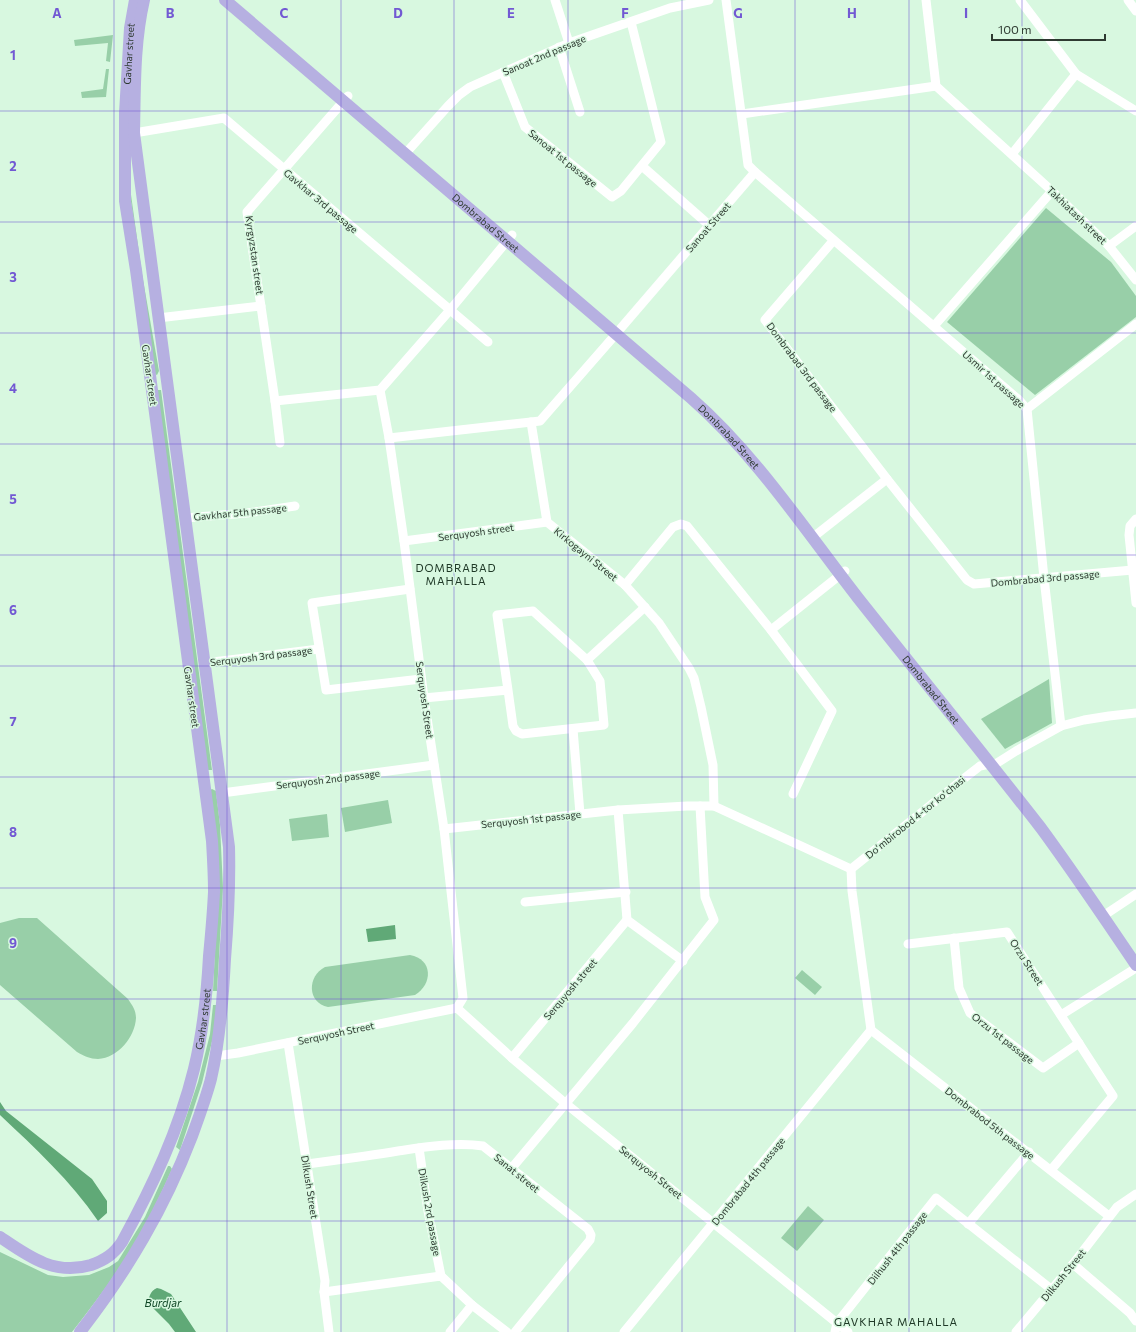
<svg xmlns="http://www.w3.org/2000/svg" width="1136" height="1332" font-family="Commissioner,sans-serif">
  <rect width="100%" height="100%" fill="#d8f8e0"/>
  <!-- green -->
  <g fill="#98cfa8">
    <path d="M 113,35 L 110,62 L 106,61 L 108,43 L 75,46 L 74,40 Z"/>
    <path d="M 106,69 L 109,69 L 106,97 L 82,98 L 81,92 L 103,89 Z"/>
    <path d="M 127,173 L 128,173 L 142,274 L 159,371 L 157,375 L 155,374 Z"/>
    <path d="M 1046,208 L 1111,262 L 1136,296 L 1136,317 L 1035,395 L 947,322 Z"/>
    <path d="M 157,390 L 161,390 L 212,770 L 207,770 Z"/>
    <path d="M 1049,679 L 1052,723 L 1005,749 L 981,719 Z"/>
    <path d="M 212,789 L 216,791 L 220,825 L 223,888 L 217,991 L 213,991 L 218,889 L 210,790 Z"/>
    <path d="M 388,800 L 392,823 L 345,832 L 341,808 Z"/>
    <path d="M 327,814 L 329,837 L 292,841 L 289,819 Z"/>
    <path d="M 19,918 L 37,918 L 128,999 C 132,1005 136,1010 136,1018 C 135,1037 118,1058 98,1059 C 90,1059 84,1056 77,1052 L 0,985 L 0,923 Z"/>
    <path d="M 410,955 C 433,959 433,984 415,995 L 328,1007 C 307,1003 307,976 325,967 Z"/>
    <path d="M 802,970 L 822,987 L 815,995 L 795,978 Z"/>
    <path d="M 213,1005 L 217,1005 L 214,1033 L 202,1083 L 180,1150 L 176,1147 L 198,1082 L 210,1034 Z"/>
    <path d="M 168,1166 L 170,1166 L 172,1169 C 160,1196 147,1224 131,1249 C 114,1278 93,1305 72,1332 L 0,1332 L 0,1252 L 48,1275 L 63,1277 L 89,1275 L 109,1267 L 118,1261 L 145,1217 Z"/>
    <path d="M 808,1206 L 824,1220 L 797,1251 L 781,1238 Z"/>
  </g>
  <!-- water -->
  <g fill="#60a977">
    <path d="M 395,925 L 396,939 L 368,942 L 366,929 Z"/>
    <path d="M 0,1102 L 6,1111 L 92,1179 L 107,1201 L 107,1213 L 98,1221 C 71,1181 35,1148 0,1115 Z"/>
    <path d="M 157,1288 L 161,1289 L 171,1294 L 196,1332 L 175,1332 L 169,1324 L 148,1303 C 149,1297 150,1291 157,1288 Z"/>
  </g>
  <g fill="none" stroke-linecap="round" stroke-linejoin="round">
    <!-- minor -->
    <g stroke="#fff" stroke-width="9">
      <path d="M 555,0 L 569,43"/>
      <path d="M 926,0 L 936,86 L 1052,191 L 1109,246 L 1136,280"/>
      <path d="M 1020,0 L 1076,74 L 1136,111"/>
      <path d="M 1128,0 L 1136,11"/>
      <path d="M 559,47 L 580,112"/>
      <path d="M 503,72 L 525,127 L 612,197 L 621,191 L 661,142 L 631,22"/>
      <path d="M 348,96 L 247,212 L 275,401 L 380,390 L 450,310 L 512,235"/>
      <path d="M 742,114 L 936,86"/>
      <path d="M 134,133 L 224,118 L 488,342"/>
      <path d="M 405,154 L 448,106 L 459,95 L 470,87 L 569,43 L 670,8 L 709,0"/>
      <path d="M 1012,154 L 1076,74"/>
      <path d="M 642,166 L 709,225"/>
      <path d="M 755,172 L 1019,400 L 1027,409 L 1044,578 L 1061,726"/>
      <path d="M 833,241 L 765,320 L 887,479 L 967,580 L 974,584 L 1133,570"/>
      <path d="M 1109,246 L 1136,226"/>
      <path d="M 158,318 L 261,306"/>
      <path d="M 934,326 L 1052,191"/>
      <path d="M 621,328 L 755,172 L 748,165 L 726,0"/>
      <path d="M 380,390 L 389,438 L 404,541 L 424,698 L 444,829 L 463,998 L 457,1008 L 512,1058 L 565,1103 L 848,1332"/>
      <path d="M 275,401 L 280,443"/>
      <path d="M 1027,409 L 1136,324"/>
      <path d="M 531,422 L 547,522 L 625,585 L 659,623 L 689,668 L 694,678 L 701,707 L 713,765 L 714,806"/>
      <path d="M 389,438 L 540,421 L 616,334"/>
      <path d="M 185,518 L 247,513 L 295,506"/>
      <path d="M 1136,519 L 1130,526 L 1129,535 L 1136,603"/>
      <path d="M 812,538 L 887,479"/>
      <path d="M 404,541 L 547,522"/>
      <path d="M 625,585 L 673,527 L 681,524 L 687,526 L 771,630 L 832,711 L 793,794"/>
      <path d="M 410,589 L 312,603 L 326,690 L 421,679"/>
      <path d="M 771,630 L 845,571"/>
      <path d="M 587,660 L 645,607"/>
      <path d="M 204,663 L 319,649"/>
      <path d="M 424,698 L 508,690 L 513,726 L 516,731 L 522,734 L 604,725 L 600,681 L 587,660 L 533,611 L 497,615 L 508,690"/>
      <path d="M 573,729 L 580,814"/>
      <path d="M 997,763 L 1016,751 L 1061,726 L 1084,720 L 1109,716 L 1136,713"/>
      <path d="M 222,793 L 434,765"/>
      <path d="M 618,810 L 627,920 L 683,961"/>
      <path d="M 444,829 L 618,810 L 687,806 L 714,806 L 851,869"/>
      <path d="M 851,869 L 962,780 L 980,766 L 990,764"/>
      <path d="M 851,869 L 852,891 L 871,1030"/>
      <path d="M 525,902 L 626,892"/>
      <path d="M 1103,916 L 1136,894"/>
      <path d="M 954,938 L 959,988 L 970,1013 L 1043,1068 L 1079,1043"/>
      <path d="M 908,944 L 1007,932 L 1113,1096 L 1051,1170"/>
      <path d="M 1061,1015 L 1136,968"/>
      <path d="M 871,1030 L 1109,1216"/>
      <path d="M 288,1043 L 325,1281 L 324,1292 L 329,1332"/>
      <path d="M 216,1056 L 238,1053 L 457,1008"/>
      <path d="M 512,1058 L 627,920"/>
      <path d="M 419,1148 L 428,1211 L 441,1276"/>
      <path d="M 307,1164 C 337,1160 368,1156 398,1151 C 425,1147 456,1142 483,1146 L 588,1229 L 591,1235 L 590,1240 L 515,1332"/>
      <path d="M 511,1169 L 633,1023 L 714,920 L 705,897 L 700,806"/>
      <path d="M 968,1224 L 1029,1152"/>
      <path d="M 1073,1264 L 1130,1313 L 1136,1321"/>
      <path d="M 324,1292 L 441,1276 L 472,1305 L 507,1332"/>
      <path d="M 450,1332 L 472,1305"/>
      <path d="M 624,1332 L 871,1030"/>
      <path d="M 835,1332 L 837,1323 L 936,1198 L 1051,1289"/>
      <path d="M 1016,1332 L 1073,1264 L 1117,1207 L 1136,1194"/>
    </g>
    <!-- major -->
    <g stroke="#b6b0e1" stroke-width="12">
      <path id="s1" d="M 225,0 L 691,398 C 756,455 805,530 858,598 C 919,675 981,751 1041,828 C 1074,873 1105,919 1136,965"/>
      <path id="s2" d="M 0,1237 C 28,1256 54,1276 91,1265 C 105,1260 114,1254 122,1242 C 152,1187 179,1130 194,1069 C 203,1032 207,994 209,956 C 211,935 213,913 214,892 C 214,875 213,858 212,841 L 136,270 L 125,201 L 125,113 L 130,28 L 135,0"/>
      <path d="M 80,1332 C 128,1270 164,1209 192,1136 C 199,1117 206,1098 211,1079 C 220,1040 223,999 225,959 C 228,922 230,885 229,847 L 134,133 C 135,89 134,43 144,0"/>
    </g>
  </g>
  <!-- grid -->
  <path fill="none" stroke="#7259d3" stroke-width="1" stroke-opacity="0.55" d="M 114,0 L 114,1332M 227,0 L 227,1332M 341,0 L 341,1332M 454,0 L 454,1332M 568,0 L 568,1332M 682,0 L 682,1332M 795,0 L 795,1332M 909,0 L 909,1332M 1022,0 L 1022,1332M 0,111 L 1136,111M 0,222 L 1136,222M 0,333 L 1136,333M 0,444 L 1136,444M 0,555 L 1136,555M 0,666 L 1136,666M 0,777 L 1136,777M 0,888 L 1136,888M 0,999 L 1136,999M 0,1110 L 1136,1110M 0,1221 L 1136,1221"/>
  <g text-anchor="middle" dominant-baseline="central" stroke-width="3" stroke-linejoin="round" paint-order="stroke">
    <!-- street labels -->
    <g font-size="10" fill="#2e3a31" stroke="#d8f8e0">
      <text stroke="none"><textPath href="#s2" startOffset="1349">Gavhar street</textPath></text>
      <text transform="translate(544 55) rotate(-23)">Sanoat 2nd passage</text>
      <text transform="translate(563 158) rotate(39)">Sanoat 1st passage</text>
      <text transform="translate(321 201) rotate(40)">Gavkhar 3rd passage</text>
      <text transform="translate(1077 215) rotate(44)">Takhiatash street</text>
      <text stroke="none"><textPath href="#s1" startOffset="343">Dombrabad Street</textPath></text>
      <text transform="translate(708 227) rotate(-49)">Sanoat Street</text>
      <text transform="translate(255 255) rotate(82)">Kyrgyzstan street</text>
      <text transform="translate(802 367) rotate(53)">Dombrabad 3rd passage</text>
      <text transform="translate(150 375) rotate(82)">Gavhar street</text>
      <text transform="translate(994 379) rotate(42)">Usmir 1st passage</text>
      <text stroke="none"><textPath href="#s1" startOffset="667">Dombrabad Street</textPath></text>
      <text transform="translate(240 512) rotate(-6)">Gavkhar 5th passage</text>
      <text transform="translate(476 532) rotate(-8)">Serquyosh street</text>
      <text transform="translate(586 554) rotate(39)">Kirkogayni Street</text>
      <text transform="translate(1045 578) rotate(-5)">Dombrabad 3rd passage</text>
      <text transform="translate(261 656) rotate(-7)">Serquyosh 3rd passage</text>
      <text stroke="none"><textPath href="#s1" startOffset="991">Dombrabad Street</textPath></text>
      <text transform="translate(192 697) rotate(82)">Gavhar street</text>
      <text transform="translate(425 700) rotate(82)">Serquyosh Street</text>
      <text transform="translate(328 779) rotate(-7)">Serquyosh 2nd passage</text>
      <text transform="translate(915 817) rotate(-39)">Doʻmbirobod 4-tor koʻchasi</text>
      <text transform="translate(531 819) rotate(-6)">Serquyosh 1st passage</text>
      <text transform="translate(1027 962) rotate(57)">Orzu Street</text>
      <text transform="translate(570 989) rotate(-50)">Serquyosh street</text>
      <text stroke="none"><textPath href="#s2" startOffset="377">Gavhar street</textPath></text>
      <text transform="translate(336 1033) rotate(-12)">Serquyosh Street</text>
      <text transform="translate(1003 1038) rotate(38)">Orzu 1st passage</text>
      <text transform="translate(990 1123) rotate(38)">Dombrabod 5th passage</text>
      <text transform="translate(651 1172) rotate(39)">Serquyosh Street</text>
      <text transform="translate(517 1173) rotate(39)">Sanat street</text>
      <text transform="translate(748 1181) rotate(-51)">Dombrabad 4th passage</text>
      <text transform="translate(310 1187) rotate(81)">Dilkush Street</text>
      <text transform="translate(430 1212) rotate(80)">Dilkush 2rd passage</text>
      <text transform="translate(897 1248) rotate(-52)">Dilhush 4th passage</text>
      <text transform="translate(1063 1275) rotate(-51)">Dilkush Street</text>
    </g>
    <!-- neighbourhood labels -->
    <g font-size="11" letter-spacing="1" fill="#203a28" stroke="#d8f8e0">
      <text x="456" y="567">DOMBRABAD<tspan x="456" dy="13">MAHALLA</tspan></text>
      <text x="896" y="1321">GAVKHAR MAHALLA</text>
    </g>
    <!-- water labels -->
    <g font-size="11" font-style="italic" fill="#0f4726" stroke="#d8f8e0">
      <text x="163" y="1302">Burdjar</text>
    </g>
  </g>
  <g font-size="13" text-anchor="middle" font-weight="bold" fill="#7259d3" stroke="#d8f8e0" stroke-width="3" stroke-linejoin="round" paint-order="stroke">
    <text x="57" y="18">A</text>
    <text x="170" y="18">B</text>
    <text x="284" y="18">C</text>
    <text x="398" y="18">D</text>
    <text x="511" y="18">E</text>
    <text x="625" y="18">F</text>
    <text x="738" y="18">G</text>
    <text x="852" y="18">H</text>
    <text x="966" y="18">I</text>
    <text x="13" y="60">1</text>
    <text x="13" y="171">2</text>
    <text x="13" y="282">3</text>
    <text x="13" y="393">4</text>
    <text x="13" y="504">5</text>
    <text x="13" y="615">6</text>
    <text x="13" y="726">7</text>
    <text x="13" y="837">8</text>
    <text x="13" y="948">9</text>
  </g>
  <!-- scale -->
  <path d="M992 34v6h113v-6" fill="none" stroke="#2e3a31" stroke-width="2"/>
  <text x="998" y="34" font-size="12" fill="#2e3a31" stroke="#d8f8e0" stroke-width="3" paint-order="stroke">100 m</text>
</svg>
